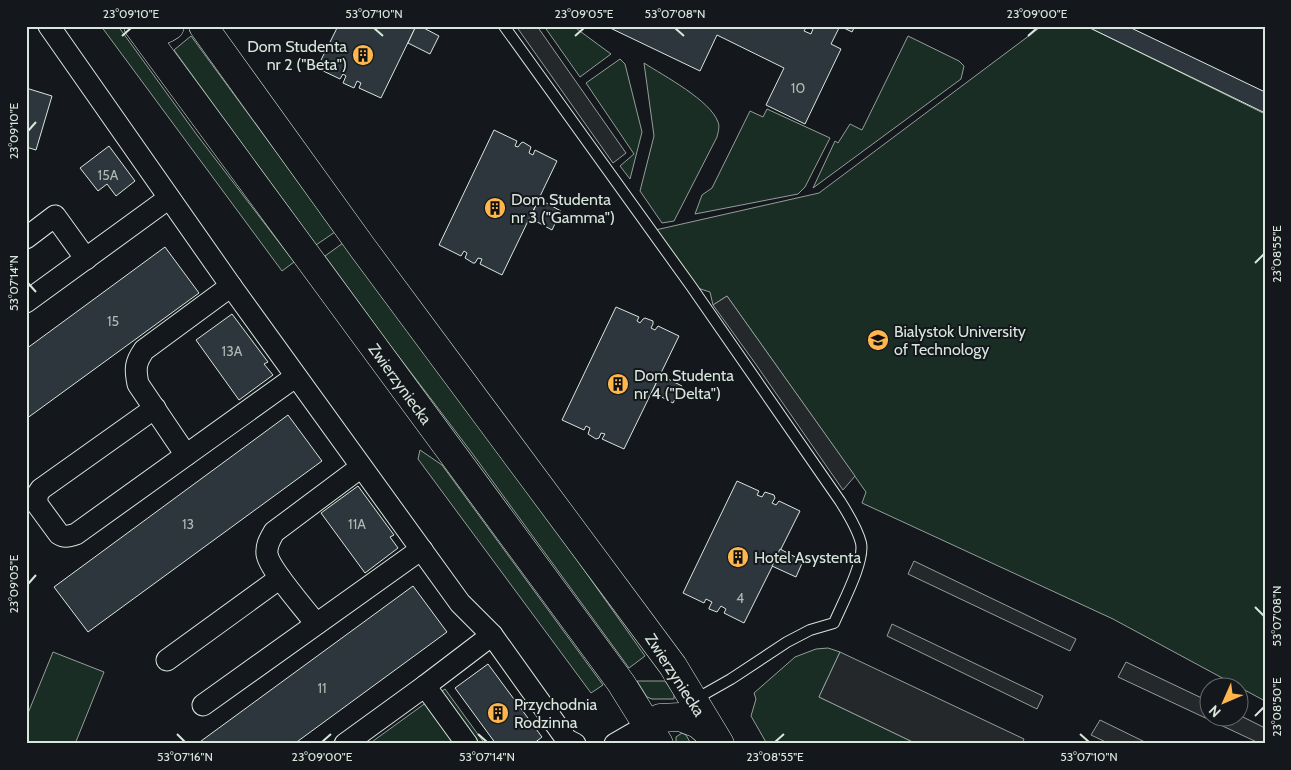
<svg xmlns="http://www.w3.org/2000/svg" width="1291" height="770" font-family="Cabin,sans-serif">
  <rect width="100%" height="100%" fill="#14181c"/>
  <!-- green -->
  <g fill="#1a2d24" stroke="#939e99">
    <path d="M 101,26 L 118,26 L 197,135 L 294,262 L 282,271 Z"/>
    <path d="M 544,26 L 573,26 L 611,54 L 580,77 Z"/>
    <path d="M 1042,26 L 1086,26 L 1265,114 L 1265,701 L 1113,619 L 862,503 L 866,492 L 727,296 L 713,305 L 710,292 L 691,286 L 651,231 L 819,193 Z"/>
    <path d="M 191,36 L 335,232 L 316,245 L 174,50 Z"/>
    <path d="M 908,36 L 959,61 L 964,66 L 961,79 L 813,188 L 835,141 L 838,143 L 850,124 L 862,130 Z"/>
    <path d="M 620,59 L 625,64 L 642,132 L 630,179 L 620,166 L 634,154 L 586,83 Z"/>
    <path d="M 644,63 C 664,76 710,100 718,122 C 720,127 718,132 717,137 L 674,221 L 662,223 L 640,191 L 654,136 Z"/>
    <path d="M 767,109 L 830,138 L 805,187 L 798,194 L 695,214 L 702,195 L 712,188 L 750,111 L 763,117 Z"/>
    <path d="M 343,243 L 546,516 L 645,656 L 629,668 L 472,453 L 387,341 L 325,256 Z"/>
    <path d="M 420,450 L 442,465 L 603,685 L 591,693 L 418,459 Z"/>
    <path d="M 828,648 L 840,652 L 819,697 L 917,744 L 767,744 L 751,716 L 756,699 L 754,693 L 795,657 L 816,649 Z"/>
    <path d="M 53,652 L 104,672 L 75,744 L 29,744 L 26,742 L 26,718 Z"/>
    <path d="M 637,681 L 665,681 L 674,694 L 674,699 L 652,699 L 647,697 Z"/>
    <path d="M 445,689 L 485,744 L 369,744 Z"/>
    <path d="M 682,733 L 686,735 L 691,744 L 676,744 L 676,737 Z"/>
  </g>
  <!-- parking -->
  <g fill="#24282b" stroke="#939e99">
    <path d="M 516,26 L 537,26 L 626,153 L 613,163 Z"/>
    <path d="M 727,296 L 855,476 L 843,490 L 755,363 L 713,305 Z"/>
    <path d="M 914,561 L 1076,639 L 1070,651 L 908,574 Z"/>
    <path d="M 892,624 L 1043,696 L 1037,709 L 887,636 Z"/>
    <path d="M 840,652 L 1024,739 L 1022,744 L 917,744 L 819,697 Z"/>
    <path d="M 1126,662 L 1208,701 L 1208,718 L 1238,718 L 1239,715 L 1265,728 L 1265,744 L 1261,744 L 1118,677 Z"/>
    <path d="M 1100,720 L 1149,744 L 1110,744 L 1091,735 Z"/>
  </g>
  <!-- building -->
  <g fill="#2c363c" stroke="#d8e6dc">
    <path d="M 338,26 L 416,26 L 381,98 L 359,88 L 361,83 L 357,81 L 354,88 L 343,83 L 346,76 L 343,74 L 340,79 L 317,68 Z"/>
    <path d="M 416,26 L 420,26 L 439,36 L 430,54 L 408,43 Z"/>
    <path d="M 606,26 L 807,26 L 804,31 L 811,34 L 814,26 L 840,26 L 831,44 L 841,49 L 805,124 L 766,105 L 784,68 L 717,35 L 700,71 Z"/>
    <path d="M 840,26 L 855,26 L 852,32 Z"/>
    <path d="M 1086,26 L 1127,26 L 1265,92 L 1265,113 Z"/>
    <path d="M 26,88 L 52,96 L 36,150 L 26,147 Z"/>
    <path d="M 494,130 L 517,141 L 515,146 L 518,147 L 521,143 L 523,142 L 531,147 L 529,153 L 533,155 L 535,150 L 557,161 L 502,275 L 480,264 L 482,259 L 478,258 L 475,263 L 473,263 L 465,258 L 467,253 L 464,251 L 461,256 L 439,245 Z"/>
    <path d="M 109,146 L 135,181 L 116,196 L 107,184 L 98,191 L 80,168 Z"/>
    <path d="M 539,199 L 561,211 L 552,230 L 530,218 Z"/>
    <path d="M 165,247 L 199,293 L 26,419 L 26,349 Z"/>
    <path d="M 616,307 L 639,317 L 637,321 L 640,323 L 643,319 L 645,318 L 653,321 L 653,324 L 651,328 L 655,330 L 658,326 L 679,336 L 624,449 L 602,439 L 605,434 L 601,433 L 599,438 L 596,439 L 588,434 L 590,428 L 586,426 L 584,430 L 562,420 Z"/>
    <path d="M 232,314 L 268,362 L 264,364 L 273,375 L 239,400 L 196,340 Z"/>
    <path d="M 660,375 L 682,386 L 673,403 L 652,392 Z"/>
    <path d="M 288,415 L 322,461 L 88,632 L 54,587 Z"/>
    <path d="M 737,481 L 759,491 L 757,495 L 762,497 L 765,492 L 774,495 L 775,498 L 772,503 L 776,505 L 779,501 L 800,511 L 744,623 L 724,613 L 726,609 L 721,606 L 717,612 L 709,609 L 709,608 L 712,602 L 706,599 L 704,603 L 683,593 Z"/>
    <path d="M 358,486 L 394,535 L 390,537 L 398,548 L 365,573 L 321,513 Z"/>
    <path d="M 780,549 L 803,561 L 796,577 L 772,566 Z"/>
    <path d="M 413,586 L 447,632 L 294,744 L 197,744 Z"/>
    <path d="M 488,664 L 542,737 L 533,744 L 496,744 L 455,688 Z"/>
  </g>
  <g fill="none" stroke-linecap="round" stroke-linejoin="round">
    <!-- service casing -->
    <g stroke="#d8e6dc" stroke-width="12">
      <path id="service" d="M 504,26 L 691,286 L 840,501 C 847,512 858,531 861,543 C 865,562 842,604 834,623 L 810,630 L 787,642 L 731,679 L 694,700"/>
    </g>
    <!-- minor casing -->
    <g stroke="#d8e6dc" stroke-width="23">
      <g id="minor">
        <path d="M 49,26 L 231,286 L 460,603 L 492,635 L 567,740 L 575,744"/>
        <path d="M 26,238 L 55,216 L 86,259"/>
        <path d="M 26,302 L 169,198"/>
        <path d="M 155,408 L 41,489 L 37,495 L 37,504 L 59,534 C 65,538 69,536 76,534 L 295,377"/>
        <path d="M 186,455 L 138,384 C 135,369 135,363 144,350 L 231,286"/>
        <path d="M 316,624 C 306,610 269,569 267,554 C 266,545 270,539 274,532 L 361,467"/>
        <path d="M 167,660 L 280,578"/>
        <path d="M 425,686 L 467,744"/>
        <path d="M 203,705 L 416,553 L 422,550"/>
        <path d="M 345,744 L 425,686 L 492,635"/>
        <path d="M 615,744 L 648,725"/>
      </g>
    </g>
    <!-- secondary casing -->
    <g stroke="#d8e6dc" stroke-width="29">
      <g id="secondary">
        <path d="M 138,26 L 621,683 L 659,744"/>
        <path d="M 140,26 C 151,33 160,33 170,26"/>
        <path d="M 203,26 L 362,247 L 673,666 L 720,744"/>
        <path d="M 648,725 L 660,718 L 680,717 L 698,724 L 713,737"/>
      </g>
    </g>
    <!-- service -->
    <use href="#service" stroke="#14181c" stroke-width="10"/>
    <!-- minor -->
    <use href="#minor" stroke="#14181c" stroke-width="21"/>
    <!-- secondary -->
    <use href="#secondary" stroke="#14181c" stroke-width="28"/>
  </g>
  <!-- ticks -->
  <path fill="none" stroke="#d8e6dc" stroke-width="2" d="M 374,28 L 383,36M 675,28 L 684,36M 122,36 L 131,28M 575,36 L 584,28M 1028,36 L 1037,28M 28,131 L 36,122M 1255,263 L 1264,254M 28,283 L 36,292M 28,584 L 36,575M 1255,607 L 1264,616M 1255,716 L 1264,707M 177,734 L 185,742M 478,734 L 487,742M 1080,734 L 1089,742M 322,742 L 331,734M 775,742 L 784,734"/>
  <!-- icons -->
  <defs>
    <g id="building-disc" transform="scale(1.125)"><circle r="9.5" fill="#ffb74d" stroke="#14181c"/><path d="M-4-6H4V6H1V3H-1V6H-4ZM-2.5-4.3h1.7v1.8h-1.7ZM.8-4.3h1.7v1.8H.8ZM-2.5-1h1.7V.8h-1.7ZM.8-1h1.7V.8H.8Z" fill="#111"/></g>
    <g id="university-disc" transform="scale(1.125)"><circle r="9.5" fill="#ffb74d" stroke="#14181c"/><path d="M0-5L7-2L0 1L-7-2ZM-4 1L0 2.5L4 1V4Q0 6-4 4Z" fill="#111"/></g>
  </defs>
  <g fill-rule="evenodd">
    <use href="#building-disc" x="363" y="55"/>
    <use href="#building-disc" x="495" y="208"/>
    <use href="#university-disc" x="878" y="340"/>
    <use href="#building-disc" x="618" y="384"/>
    <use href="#building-disc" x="738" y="557"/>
    <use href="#building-disc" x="498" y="713"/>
  </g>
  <g text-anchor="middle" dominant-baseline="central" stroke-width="4" stroke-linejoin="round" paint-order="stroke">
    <!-- number labels -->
    <g font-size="14" fill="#adbab4">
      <text x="798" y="88">10</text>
      <text x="108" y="175">15A</text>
      <text x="113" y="321">15</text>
      <text x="232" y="351">13A</text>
      <text x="188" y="524">13</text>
      <text x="357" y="524">11A</text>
      <text x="740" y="598">4</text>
      <text x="322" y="688">11</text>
    </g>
    <!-- poi labels -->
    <g font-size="16" fill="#d8e6dc" stroke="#14181c" text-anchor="start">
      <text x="347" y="46" text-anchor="end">Dom Studenta<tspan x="347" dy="18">nr 2 ("Beta")</tspan></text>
      <text x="511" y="199">Dom Studenta<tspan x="511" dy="18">nr 3 ("Gamma")</tspan></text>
      <text x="894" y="331">Bialystok University<tspan x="894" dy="18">of Technology</tspan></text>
      <text x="634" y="375">Dom Studenta<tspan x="634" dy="18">nr 4 ("Delta")</tspan></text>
      <text x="754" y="557">Hotel Asystenta</text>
      <text x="514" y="704">Przychodnia<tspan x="514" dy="18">Rodzinna</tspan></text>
    </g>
    <!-- street labels -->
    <g font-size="16" fill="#d8e6dc" stroke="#14181c">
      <text transform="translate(400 384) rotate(54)">Zwierzyniecka</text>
      <text transform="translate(675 675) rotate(57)">Zwierzyniecka</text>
    </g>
  </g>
  <!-- border -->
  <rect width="1291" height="770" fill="none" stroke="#14181c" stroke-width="55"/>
  <!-- north arrow -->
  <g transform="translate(1224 702) rotate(225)"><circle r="24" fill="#14181c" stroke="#626a69"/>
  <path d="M0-4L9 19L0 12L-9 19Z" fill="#ffb74d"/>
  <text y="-8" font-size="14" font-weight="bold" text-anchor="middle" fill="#d8e6dc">N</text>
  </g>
  <rect x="28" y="28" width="1236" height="714" fill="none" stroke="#d8e6dc" stroke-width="2"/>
  <g font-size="12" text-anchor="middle" fill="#d8e6dc">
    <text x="131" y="18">23°09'10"E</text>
    <text x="374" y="18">53°07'10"N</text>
    <text x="584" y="18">23°09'05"E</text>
    <text x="675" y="18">53°07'08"N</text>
    <text x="1037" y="18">23°09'00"E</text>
    <text transform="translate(14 131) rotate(-90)" y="4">23°09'10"E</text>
    <text transform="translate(1277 254) rotate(-90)" y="4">23°08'55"E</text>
    <text transform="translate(14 283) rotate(-90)" y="4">53°07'14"N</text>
    <text transform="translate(14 584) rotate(-90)" y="4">23°09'05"E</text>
    <text transform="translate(1277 616) rotate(-90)" y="4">53°07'08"N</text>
    <text transform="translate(1277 707) rotate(-90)" y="4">23°08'50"E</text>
    <text x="185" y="761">53°07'16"N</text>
    <text x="322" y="761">23°09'00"E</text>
    <text x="487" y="761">53°07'14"N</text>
    <text x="775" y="761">23°08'55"E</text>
    <text x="1089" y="761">53°07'10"N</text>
  </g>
</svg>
